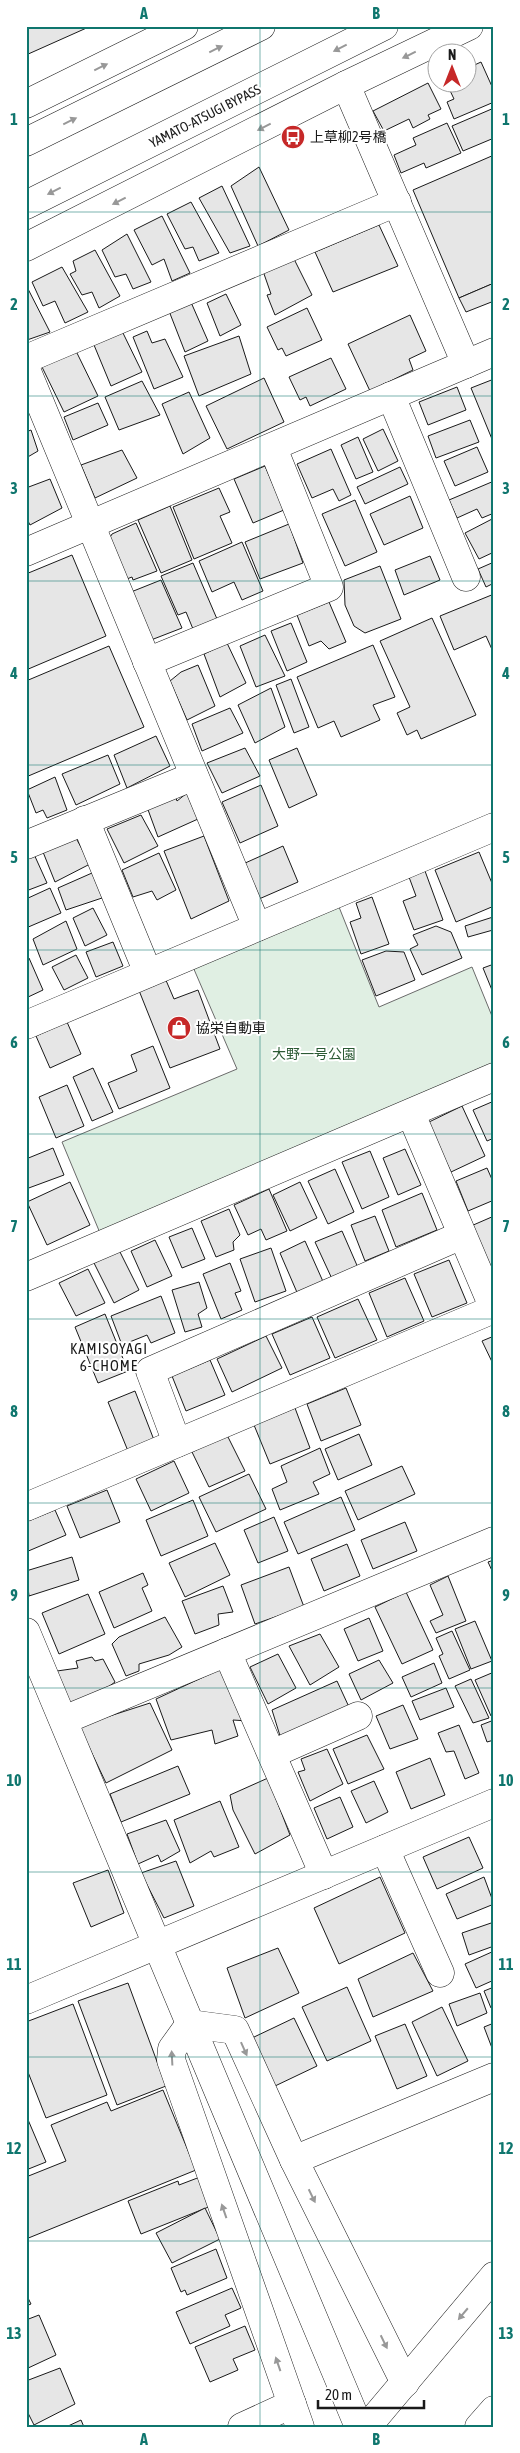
<svg xmlns="http://www.w3.org/2000/svg" width="520" height="2453" font-family="'Asap Condensed','Noto Sans JP',sans-serif">
  <rect width="100%" height="100%" fill="#fff"/>
  <!-- green -->
  <path fill="#e0efe3" stroke="#6a6a6a" d="M 339,907 L 379,1007 L 472,967 L 494,1021 L 494,1064 L 100,1233 L 62,1142 L 237,1069 L 193,967 Z"/>
  <!-- building -->
  <g fill="#e6e6e6" stroke="#1a1a1a">
    <path d="M 26,26 L 91,26 L 26,55 Z"/>
    <path d="M 481,62 L 494,91 L 494,102 L 454,119 L 447,102 L 454,99 L 446,82 L 468,82 L 468,68 Z"/>
    <path d="M 428,83 L 441,109 L 428,115 L 430,119 L 413,128 L 409,119 L 384,131 L 373,111 Z"/>
    <path d="M 494,108 L 494,138 L 463,151 L 452,126 Z"/>
    <path d="M 447,123 L 461,153 L 426,168 L 424,163 L 401,173 L 394,155 L 416,145 L 413,138 Z"/>
    <path d="M 494,155 L 494,283 L 459,298 L 413,190 Z"/>
    <path d="M 259,167 L 289,230 L 258,246 L 231,186 Z"/>
    <path d="M 222,186 L 250,246 L 230,253 L 199,198 Z"/>
    <path d="M 191,202 L 219,253 L 199,261 L 193,247 L 185,249 L 167,214 Z"/>
    <path d="M 162,216 L 190,273 L 172,281 L 164,259 L 152,265 L 134,230 Z"/>
    <path d="M 379,225 L 398,266 L 333,292 L 315,252 Z"/>
    <path d="M 127,234 L 151,282 L 133,289 L 126,274 L 115,277 L 102,250 Z"/>
    <path d="M 95,250 L 120,296 L 99,308 L 92,292 L 82,295 L 70,274 L 76,271 L 73,261 Z"/>
    <path d="M 293,257 L 312,295 L 275,315 L 267,295 L 271,294 L 263,271 Z"/>
    <path d="M 62,267 L 88,312 L 65,323 L 55,301 L 43,306 L 32,282 Z"/>
    <path d="M 494,283 L 494,301 L 466,312 L 459,298 Z"/>
    <path d="M 26,285 L 50,332 L 27,340 L 26,337 Z"/>
    <path d="M 226,294 L 241,325 L 220,336 L 207,303 Z"/>
    <path d="M 190,300 L 208,341 L 185,352 L 169,311 Z"/>
    <path d="M 307,308 L 322,340 L 286,356 L 282,348 L 278,350 L 267,327 Z"/>
    <path d="M 410,315 L 426,351 L 409,359 L 413,370 L 370,391 L 348,344 Z"/>
    <path d="M 122,331 L 142,372 L 111,386 L 94,345 Z"/>
    <path d="M 147,331 L 152,343 L 165,339 L 183,377 L 154,389 L 133,337 Z"/>
    <path d="M 239,336 L 251,374 L 199,396 L 184,356 Z"/>
    <path d="M 76,351 L 98,396 L 64,412 L 42,367 Z"/>
    <path d="M 331,358 L 346,389 L 310,406 L 306,397 L 300,400 L 289,377 Z"/>
    <path d="M 264,378 L 284,422 L 227,449 L 206,406 Z"/>
    <path d="M 494,379 L 494,444 L 471,388 Z"/>
    <path d="M 142,381 L 160,415 L 119,430 L 105,397 Z"/>
    <path d="M 457,387 L 466,410 L 428,425 L 419,402 Z"/>
    <path d="M 189,392 L 210,438 L 183,454 L 162,404 Z"/>
    <path d="M 98,403 L 108,425 L 73,440 L 64,417 Z"/>
    <path d="M 470,420 L 479,442 L 436,458 L 428,436 Z"/>
    <path d="M 383,429 L 398,461 L 378,471 L 363,439 Z"/>
    <path d="M 31,430 L 38,451 L 26,458 L 26,432 Z"/>
    <path d="M 358,437 L 373,472 L 356,479 L 341,445 Z"/>
    <path d="M 477,447 L 488,472 L 455,486 L 444,461 Z"/>
    <path d="M 331,449 L 351,495 L 339,501 L 333,489 L 312,498 L 297,464 Z"/>
    <path d="M 122,450 L 137,478 L 95,498 L 81,465 Z"/>
    <path d="M 265,466 L 284,510 L 253,523 L 234,479 Z"/>
    <path d="M 400,467 L 408,484 L 365,504 L 357,487 Z"/>
    <path d="M 50,479 L 62,508 L 30,525 L 26,517 L 26,488 Z"/>
    <path d="M 494,481 L 494,513 L 482,518 L 477,509 L 457,518 L 449,500 Z"/>
    <path d="M 219,488 L 230,512 L 220,516 L 232,543 L 194,559 L 173,507 Z"/>
    <path d="M 410,496 L 423,528 L 384,545 L 370,514 Z"/>
    <path d="M 355,500 L 377,552 L 345,566 L 322,514 Z"/>
    <path d="M 170,506 L 192,560 L 161,573 L 138,520 Z"/>
    <path d="M 494,518 L 494,552 L 479,559 L 465,533 Z"/>
    <path d="M 136,523 L 157,571 L 133,580 L 132,577 L 124,580 L 108,541 L 112,534 Z"/>
    <path d="M 289,524 L 303,563 L 260,579 L 245,542 Z"/>
    <path d="M 242,542 L 263,591 L 242,600 L 234,582 L 212,592 L 199,561 Z"/>
    <path d="M 72,555 L 106,636 L 26,670 L 26,574 Z"/>
    <path d="M 430,556 L 440,580 L 404,595 L 395,570 Z"/>
    <path d="M 494,562 L 494,583 L 486,587 L 478,569 Z"/>
    <path d="M 193,563 L 217,619 L 193,629 L 186,612 L 178,615 L 161,576 Z"/>
    <path d="M 380,566 L 401,619 L 365,633 L 354,626 L 345,605 L 344,580 Z"/>
    <path d="M 161,580 L 182,628 L 151,640 L 131,592 Z"/>
    <path d="M 494,594 L 494,654 L 486,636 L 454,650 L 440,616 Z"/>
    <path d="M 329,602 L 346,642 L 329,649 L 321,641 L 309,646 L 297,615 Z"/>
    <path d="M 432,618 L 476,715 L 421,739 L 417,730 L 407,735 L 397,713 L 410,707 L 380,641 Z"/>
    <path d="M 291,623 L 307,662 L 287,671 L 271,631 Z"/>
    <path d="M 265,635 L 285,676 L 256,687 L 240,646 Z"/>
    <path d="M 227,643 L 246,683 L 220,697 L 204,654 Z"/>
    <path d="M 373,645 L 395,697 L 373,705 L 380,720 L 341,737 L 334,721 L 318,728 L 297,677 Z"/>
    <path d="M 109,646 L 144,727 L 26,777 L 26,681 Z"/>
    <path d="M 198,665 L 215,706 L 187,720 L 170,681 L 181,672 Z"/>
    <path d="M 291,679 L 309,727 L 294,733 L 276,685 Z"/>
    <path d="M 271,688 L 285,727 L 255,743 L 238,705 Z"/>
    <path d="M 230,708 L 243,733 L 202,751 L 192,724 Z"/>
    <path d="M 156,736 L 170,766 L 127,788 L 114,755 Z"/>
    <path d="M 245,748 L 260,776 L 222,793 L 207,763 Z"/>
    <path d="M 297,748 L 317,795 L 289,808 L 269,760 Z"/>
    <path d="M 108,755 L 120,784 L 76,805 L 62,774 Z"/>
    <path d="M 55,777 L 67,810 L 47,818 L 43,810 L 36,813 L 27,790 Z"/>
    <path d="M 261,785 L 278,826 L 240,843 L 222,802 Z"/>
    <path d="M 187,793 L 198,819 L 158,837 L 147,807 L 175,795 L 177,801 Z"/>
    <path d="M 141,815 L 158,846 L 124,863 L 107,829 Z"/>
    <path d="M 204,836 L 229,901 L 191,919 L 164,851 Z"/>
    <path d="M 76,838 L 90,864 L 55,882 L 43,852 Z"/>
    <path d="M 283,846 L 298,882 L 259,899 L 243,864 Z"/>
    <path d="M 33,852 L 47,883 L 26,891 L 26,856 Z"/>
    <path d="M 479,852 L 494,888 L 494,906 L 456,922 L 435,870 Z"/>
    <path d="M 159,853 L 176,890 L 157,900 L 152,891 L 133,897 L 122,870 Z"/>
    <path d="M 425,871 L 443,920 L 414,930 L 403,901 L 416,896 L 409,877 Z"/>
    <path d="M 92,873 L 105,897 L 66,910 L 58,888 Z"/>
    <path d="M 50,888 L 61,913 L 26,928 L 26,899 Z"/>
    <path d="M 372,897 L 389,944 L 361,954 L 350,922 L 361,918 L 356,903 Z"/>
    <path d="M 93,908 L 107,935 L 85,946 L 73,918 Z"/>
    <path d="M 493,917 L 493,930 L 468,937 L 465,926 Z"/>
    <path d="M 66,921 L 77,949 L 43,965 L 33,939 Z"/>
    <path d="M 436,926 L 451,932 L 462,958 L 422,975 L 410,949 L 418,945 L 413,935 Z"/>
    <path d="M 113,942 L 123,966 L 96,977 L 86,952 Z"/>
    <path d="M 386,951 L 404,952 L 415,980 L 376,996 L 362,960 Z"/>
    <path d="M 76,955 L 88,978 L 64,990 L 52,967 Z"/>
    <path d="M 29,958 L 43,990 L 26,998 L 26,959 Z"/>
    <path d="M 494,964 L 494,995 L 483,968 Z"/>
    <path d="M 165,978 L 174,999 L 198,990 L 220,1049 L 170,1068 L 138,988 Z"/>
    <path d="M 67,1022 L 81,1054 L 50,1068 L 36,1036 Z"/>
    <path d="M 153,1046 L 170,1088 L 119,1109 L 108,1083 L 137,1071 L 131,1055 Z"/>
    <path d="M 93,1068 L 113,1112 L 92,1121 L 73,1077 Z"/>
    <path d="M 67,1085 L 84,1126 L 56,1138 L 39,1097 Z"/>
    <path d="M 494,1101 L 494,1138 L 487,1141 L 473,1110 Z"/>
    <path d="M 462,1106 L 485,1156 L 451,1172 L 427,1123 Z"/>
    <path d="M 53,1148 L 64,1175 L 26,1189 L 26,1159 Z"/>
    <path d="M 405,1149 L 421,1185 L 398,1195 L 383,1158 Z"/>
    <path d="M 370,1151 L 389,1197 L 362,1209 L 342,1162 Z"/>
    <path d="M 487,1168 L 494,1184 L 494,1200 L 468,1211 L 456,1181 Z"/>
    <path d="M 335,1169 L 354,1212 L 328,1224 L 308,1181 Z"/>
    <path d="M 70,1182 L 90,1225 L 47,1245 L 27,1202 Z"/>
    <path d="M 300,1182 L 317,1218 L 290,1231 L 273,1195 Z"/>
    <path d="M 269,1189 L 287,1231 L 266,1240 L 261,1229 L 248,1235 L 234,1205 Z"/>
    <path d="M 422,1193 L 437,1230 L 396,1247 L 382,1210 Z"/>
    <path d="M 229,1209 L 240,1235 L 233,1242 L 234,1250 L 216,1257 L 201,1221 Z"/>
    <path d="M 375,1216 L 389,1251 L 365,1261 L 351,1225 Z"/>
    <path d="M 494,1216 L 494,1275 L 471,1226 Z"/>
    <path d="M 192,1228 L 205,1259 L 182,1268 L 169,1237 Z"/>
    <path d="M 342,1231 L 359,1270 L 333,1281 L 315,1242 Z"/>
    <path d="M 155,1240 L 172,1276 L 147,1287 L 131,1251 Z"/>
    <path d="M 305,1241 L 325,1286 L 299,1297 L 280,1253 Z"/>
    <path d="M 271,1248 L 286,1291 L 255,1302 L 240,1259 Z"/>
    <path d="M 119,1250 L 139,1290 L 114,1303 L 94,1263 Z"/>
    <path d="M 449,1260 L 467,1303 L 432,1317 L 414,1274 Z"/>
    <path d="M 230,1263 L 241,1291 L 235,1293 L 242,1310 L 221,1319 L 203,1274 Z"/>
    <path d="M 88,1269 L 105,1303 L 76,1316 L 59,1283 Z"/>
    <path d="M 405,1278 L 424,1321 L 387,1337 L 369,1293 Z"/>
    <path d="M 199,1282 L 207,1308 L 198,1314 L 202,1327 L 185,1332 L 172,1290 Z"/>
    <path d="M 161,1296 L 175,1333 L 151,1343 L 147,1335 L 122,1345 L 111,1316 Z"/>
    <path d="M 358,1299 L 377,1340 L 335,1358 L 317,1317 Z"/>
    <path d="M 105,1314 L 128,1371 L 98,1383 L 75,1327 Z"/>
    <path d="M 312,1317 L 330,1358 L 290,1375 L 272,1334 Z"/>
    <path d="M 266,1336 L 282,1368 L 232,1392 L 217,1359 Z"/>
    <path d="M 494,1336 L 494,1366 L 482,1341 Z"/>
    <path d="M 210,1360 L 225,1395 L 186,1411 L 172,1376 Z"/>
    <path d="M 346,1388 L 361,1425 L 321,1441 L 307,1404 Z"/>
    <path d="M 135,1391 L 154,1440 L 128,1451 L 108,1402 Z"/>
    <path d="M 295,1408 L 310,1448 L 270,1464 L 254,1425 Z"/>
    <path d="M 359,1434 L 372,1465 L 338,1480 L 325,1449 Z"/>
    <path d="M 227,1435 L 245,1471 L 209,1487 L 192,1452 Z"/>
    <path d="M 320,1448 L 330,1474 L 313,1482 L 319,1494 L 280,1510 L 272,1489 L 287,1482 L 281,1466 Z"/>
    <path d="M 174,1461 L 189,1493 L 151,1511 L 136,1479 Z"/>
    <path d="M 402,1466 L 415,1494 L 358,1520 L 345,1491 Z"/>
    <path d="M 249,1474 L 266,1509 L 216,1532 L 199,1497 Z"/>
    <path d="M 107,1490 L 120,1522 L 80,1538 L 67,1506 Z"/>
    <path d="M 341,1497 L 355,1530 L 298,1554 L 284,1522 Z"/>
    <path d="M 193,1500 L 208,1536 L 161,1556 L 146,1520 Z"/>
    <path d="M 55,1510 L 66,1535 L 26,1552 L 26,1522 Z"/>
    <path d="M 274,1517 L 288,1551 L 258,1563 L 244,1530 Z"/>
    <path d="M 405,1522 L 417,1551 L 373,1569 L 361,1540 Z"/>
    <path d="M 215,1543 L 230,1575 L 185,1597 L 169,1563 Z"/>
    <path d="M 347,1544 L 360,1576 L 324,1591 L 311,1559 Z"/>
    <path d="M 72,1557 L 79,1580 L 29,1596 L 26,1571 Z"/>
    <path d="M 494,1560 L 494,1575 L 488,1562 Z"/>
    <path d="M 289,1567 L 304,1607 L 255,1624 L 241,1585 Z"/>
    <path d="M 143,1573 L 148,1585 L 142,1588 L 152,1611 L 114,1628 L 99,1592 Z"/>
    <path d="M 448,1576 L 466,1621 L 436,1633 L 430,1621 L 443,1615 L 430,1585 Z"/>
    <path d="M 223,1586 L 233,1612 L 218,1614 L 219,1625 L 195,1634 L 182,1601 Z"/>
    <path d="M 406,1592 L 433,1650 L 402,1664 L 375,1607 Z"/>
    <path d="M 88,1594 L 105,1634 L 59,1654 L 42,1613 Z"/>
    <path d="M 165,1617 L 182,1647 L 169,1655 L 139,1664 L 139,1671 L 126,1676 L 112,1644 L 119,1637 Z"/>
    <path d="M 369,1618 L 383,1651 L 358,1661 L 344,1629 Z"/>
    <path d="M 475,1621 L 492,1661 L 471,1669 L 455,1629 Z"/>
    <path d="M 452,1631 L 470,1670 L 449,1679 L 439,1656 L 443,1654 L 436,1638 Z"/>
    <path d="M 320,1634 L 339,1667 L 310,1685 L 289,1646 Z"/>
    <path d="M 278,1654 L 296,1688 L 268,1704 L 250,1667 Z"/>
    <path d="M 92,1657 L 95,1661 L 103,1659 L 115,1682 L 104,1690 L 68,1705 L 57,1671 L 78,1668 L 76,1661 Z"/>
    <path d="M 379,1660 L 393,1683 L 361,1700 L 349,1674 Z"/>
    <path d="M 434,1663 L 442,1683 L 411,1697 L 402,1677 Z"/>
    <path d="M 225,1667 L 248,1721 L 233,1720 L 238,1736 L 215,1744 L 212,1730 L 171,1740 L 156,1699 Z"/>
    <path d="M 494,1672 L 494,1715 L 491,1716 L 475,1680 Z"/>
    <path d="M 471,1679 L 489,1718 L 473,1723 L 455,1686 Z"/>
    <path d="M 337,1681 L 349,1707 L 281,1739 L 272,1710 Z"/>
    <path d="M 446,1688 L 454,1707 L 420,1720 L 412,1701 Z"/>
    <path d="M 150,1703 L 172,1750 L 106,1783 L 79,1726 Z"/>
    <path d="M 403,1705 L 418,1739 L 390,1749 L 376,1716 Z"/>
    <path d="M 494,1720 L 494,1740 L 487,1742 L 481,1725 Z"/>
    <path d="M 459,1725 L 479,1773 L 465,1779 L 454,1751 L 446,1752 L 438,1733 Z"/>
    <path d="M 367,1735 L 384,1769 L 348,1784 L 333,1749 Z"/>
    <path d="M 327,1749 L 343,1784 L 310,1801 L 298,1772 L 305,1770 L 301,1759 Z"/>
    <path d="M 430,1758 L 445,1795 L 411,1809 L 396,1772 Z"/>
    <path d="M 178,1766 L 190,1794 L 121,1822 L 110,1794 Z"/>
    <path d="M 268,1778 L 290,1835 L 255,1854 L 233,1810 L 230,1795 Z"/>
    <path d="M 374,1781 L 388,1812 L 366,1823 L 351,1791 Z"/>
    <path d="M 340,1797 L 353,1827 L 327,1839 L 314,1808 Z"/>
    <path d="M 220,1801 L 239,1847 L 214,1857 L 211,1851 L 190,1863 L 174,1820 Z"/>
    <path d="M 166,1820 L 180,1851 L 161,1862 L 158,1855 L 138,1864 L 127,1834 Z"/>
    <path d="M 469,1837 L 483,1868 L 437,1889 L 423,1857 Z"/>
    <path d="M 176,1861 L 194,1906 L 164,1918 L 141,1873 Z"/>
    <path d="M 108,1870 L 124,1913 L 91,1927 L 73,1883 Z"/>
    <path d="M 380,1877 L 405,1933 L 339,1964 L 314,1908 Z"/>
    <path d="M 484,1877 L 494,1904 L 457,1919 L 446,1894 Z"/>
    <path d="M 494,1922 L 494,1946 L 469,1955 L 462,1933 Z"/>
    <path d="M 278,1948 L 299,1993 L 245,2018 L 227,1968 Z"/>
    <path d="M 494,1951 L 494,1980 L 476,1988 L 465,1964 Z"/>
    <path d="M 413,1953 L 433,1991 L 373,2017 L 358,1979 Z"/>
    <path d="M 128,1983 L 166,2086 L 117,2105 L 78,2001 Z"/>
    <path d="M 347,1987 L 371,2041 L 327,2061 L 302,2007 Z"/>
    <path d="M 494,1987 L 494,2007 L 491,2008 L 484,1991 Z"/>
    <path d="M 480,1993 L 487,2013 L 457,2026 L 449,2004 Z"/>
    <path d="M 73,2004 L 107,2095 L 46,2118 L 26,2067 L 26,2022 Z"/>
    <path d="M 442,2007 L 468,2061 L 437,2076 L 412,2022 Z"/>
    <path d="M 294,2018 L 317,2066 L 275,2086 L 252,2038 Z"/>
    <path d="M 494,2023 L 494,2047 L 492,2048 L 484,2027 Z"/>
    <path d="M 405,2024 L 427,2076 L 397,2089 L 375,2036 Z"/>
    <path d="M 163,2090 L 196,2170 L 26,2239 L 26,2177 L 66,2161 L 51,2125 L 107,2102 L 111,2111 Z"/>
    <path d="M 26,2115 L 46,2162 L 26,2170 Z"/>
    <path d="M 200,2177 L 211,2206 L 141,2234 L 128,2201 L 178,2181 L 179,2185 Z"/>
    <path d="M 205,2208 L 220,2239 L 172,2263 L 156,2233 Z"/>
    <path d="M 216,2249 L 227,2278 L 187,2295 L 185,2290 L 181,2292 L 171,2268 Z"/>
    <path d="M 232,2288 L 241,2308 L 225,2315 L 230,2326 L 190,2344 L 176,2312 Z"/>
    <path d="M 26,2294 L 31,2304 L 26,2306 Z"/>
    <path d="M 39,2315 L 56,2355 L 26,2369 L 26,2320 Z"/>
    <path d="M 245,2326 L 255,2350 L 233,2359 L 238,2370 L 210,2382 L 195,2347 Z"/>
    <path d="M 60,2368 L 75,2404 L 34,2425 L 26,2409 L 26,2381 Z"/>
    <path d="M 81,2420 L 84,2427 L 66,2427 Z"/>
  </g>
  <g fill="none" stroke-linecap="round" stroke-linejoin="round">
    <!-- minor casing -->
    <g stroke="#1a1a1a" stroke-width="29">
      <g id="minor">
        <path d="M 346,85 L 466,364"/>
        <path d="M 26,104 L 184,26"/>
        <path d="M 26,247 L 346,85 L 469,26"/>
        <path d="M 26,359 L 397,202"/>
        <path d="M 26,369 L 257,927"/>
        <path d="M 391,396 L 466,577"/>
        <path d="M 26,552 L 494,352"/>
        <path d="M 147,662 L 329,587 L 273,448"/>
        <path d="M 85,820 L 148,973"/>
        <path d="M 26,845 L 194,776"/>
        <path d="M 26,1025 L 494,827"/>
        <path d="M 411,1114 L 494,1309"/>
        <path d="M 26,1277 L 494,1077"/>
        <path d="M 177,1443 L 150,1371 L 462,1235"/>
        <path d="M 26,1507 L 494,1309"/>
        <path d="M 26,1632 L 359,2427"/>
        <path d="M 227,1652 L 324,1875"/>
        <path d="M 64,1720 L 494,1541"/>
        <path d="M 272,1754 L 358,1716"/>
        <path d="M 385,1849 L 440,1973"/>
        <path d="M 26,2000 L 494,1803"/>
        <path d="M 190,2024 L 235,2030 L 294,2160 L 405,2383"/>
        <path d="M 190,2024 L 172,2049 L 171,2060 L 300,2427"/>
        <path d="M 294,2160 L 494,2077"/>
        <path d="M 242,2427 L 292,2404"/>
        <path d="M 367,2427 L 494,2276"/>
      </g>
    </g>
    <!-- highway casing -->
    <g stroke="#1a1a1a" stroke-width="29">
      <g id="highway">
        <path d="M 26,142 L 261,26"/>
        <path d="M 26,205 L 384,26"/>
        <path d="M 479,2427 L 494,2410"/>
      </g>
    </g>
    <!-- minor -->
    <use href="#minor" stroke="#fff" stroke-width="28"/>
    <!-- highway -->
    <use href="#highway" stroke="#fff" stroke-width="28"/>
  </g>
  <!-- one-way arrows -->
  <defs><path id="oneway-solid" d="M-6-.8H1V-3.2L6.5 0L1 3.2V.8H-6Z" transform="scale(1.25)"/></defs>
  <g fill="#989898">
    <use href="#oneway-solid" transform="translate(340 48) rotate(153)"/>
    <use href="#oneway-solid" transform="translate(216 49) rotate(-26)"/>
    <use href="#oneway-solid" transform="translate(409 55) rotate(154)"/>
    <use href="#oneway-solid" transform="translate(101 67) rotate(-26)"/>
    <use href="#oneway-solid" transform="translate(70 121) rotate(-26)"/>
    <use href="#oneway-solid" transform="translate(264 127) rotate(153)"/>
    <use href="#oneway-solid" transform="translate(54 191) rotate(153)"/>
    <use href="#oneway-solid" transform="translate(119 201) rotate(153)"/>
    <use href="#oneway-solid" transform="translate(244 2049) rotate(66)"/>
    <use href="#oneway-solid" transform="translate(172 2058) rotate(-93)"/>
    <use href="#oneway-solid" transform="translate(312 2196) rotate(64)"/>
    <use href="#oneway-solid" transform="translate(224 2211) rotate(-109)"/>
    <use href="#oneway-solid" transform="translate(463 2314) rotate(130)"/>
    <use href="#oneway-solid" transform="translate(384 2342) rotate(64)"/>
    <use href="#oneway-solid" transform="translate(278 2364) rotate(-109)"/>
  </g>
  <!-- grid -->
  <path fill="none" stroke="#0f766e" stroke-width="1" stroke-opacity="0.55" d="M 260,26 L 260,2427M 26,212 L 494,212M 26,396 L 494,396M 26,581 L 494,581M 26,765 L 494,765M 26,950 L 494,950M 26,1134 L 494,1134M 26,1319 L 494,1319M 26,1503 L 494,1503M 26,1688 L 494,1688M 26,1872 L 494,1872M 26,2057 L 494,2057M 26,2241 L 494,2241"/>
  <!-- icons -->
  <defs>
    <g id="bus-disc" transform="scale(1.25)"><circle r="9.5" fill="#c62828" stroke="#fff"/><path d="M-5-6H5V4H4V6H2V4H-2V6H-4V4H-5ZM-3.5-4V0h7V-4ZM-3.5 1.2v1.5H-2V1.2ZM2 1.2v1.5H3.5V1.2Z" fill="#fff"/></g>
    <g id="shop-disc" transform="scale(1.25)"><circle r="9.5" fill="#c62828" stroke="#fff"/><path d="M-5-2.5h2.3a2.7 3.5 0 0 1 5.4 0H5L5.5 6h-11ZM-1.5-2.5h3a1.5 2.3 0 0 0-3 0Z" fill="#fff"/></g>
  </defs>
  <g fill-rule="evenodd">
    <use href="#bus-disc" x="293" y="137"/>
    <use href="#shop-disc" x="179" y="1028"/>
  </g>
  <g text-anchor="middle" dominant-baseline="central" stroke-width="4" stroke-linejoin="round" paint-order="stroke">
    <!-- street labels -->
    <g font-size="14" fill="#1a1a1a" stroke="#fff">
      <text transform="translate(205 116) rotate(-27)">YAMATO-ATSUGI BYPASS</text>
    </g>
    <!-- poi labels -->
    <g font-size="14" fill="#1a1a1a" stroke="#fff" text-anchor="start">
      <text x="310" y="137">上草柳2号橋</text>
      <text x="196" y="1028">協栄自動車</text>
    </g>
    <!-- park labels -->
    <g font-size="14" fill="#2b5a34" stroke="#fff">
      <text x="314" y="1054">大野一号公園</text>
    </g>
    <!-- neighbourhood labels -->
    <g font-size="15" letter-spacing="1" fill="#1a1a1a" stroke="#fff">
      <text x="109" y="1348">KAMISOYAGI<tspan x="109" dy="17">6-CHOME</tspan></text>
    </g>
  </g>
  <!-- border -->
  <rect width="520" height="2453" fill="none" stroke="#ffffff" stroke-width="55"/>
  <!-- north arrow -->
  <g transform="translate(452 68)"><circle r="24" fill="#ffffff" stroke="#a3a3a3"/>
  <path d="M0-4L9 19L0 12L-9 19Z" fill="#c62828"/>
  <text y="-8" font-size="14" font-weight="bold" text-anchor="middle" fill="#1a1a1a">N</text>
  </g>
  <!-- scale -->
  <path d="M318 2400v8h106v-8" fill="none" stroke="#1a1a1a" stroke-width="2.5"/>
  <text x="325" y="2400" font-size="15" fill="#1a1a1a" stroke="#ffffff" stroke-width="4" paint-order="stroke">20 m</text>
  <rect x="28" y="28" width="464" height="2398" fill="none" stroke="#0f766e" stroke-width="2"/>
  <g font-size="16" text-anchor="middle" font-weight="bold" fill="#0f766e">
    <text x="144" y="19">A</text>
    <text x="376" y="19">B</text>
    <text x="14" y="125">1</text>
    <text x="506" y="125">1</text>
    <text x="14" y="310">2</text>
    <text x="506" y="310">2</text>
    <text x="14" y="494">3</text>
    <text x="506" y="494">3</text>
    <text x="14" y="679">4</text>
    <text x="506" y="679">4</text>
    <text x="14" y="863">5</text>
    <text x="506" y="863">5</text>
    <text x="14" y="1048">6</text>
    <text x="506" y="1048">6</text>
    <text x="14" y="1232">7</text>
    <text x="506" y="1232">7</text>
    <text x="14" y="1417">8</text>
    <text x="506" y="1417">8</text>
    <text x="14" y="1601">9</text>
    <text x="506" y="1601">9</text>
    <text x="14" y="1786">10</text>
    <text x="506" y="1786">10</text>
    <text x="14" y="1970">11</text>
    <text x="506" y="1970">11</text>
    <text x="14" y="2154">12</text>
    <text x="506" y="2154">12</text>
    <text x="14" y="2339">13</text>
    <text x="506" y="2339">13</text>
    <text x="144" y="2445">A</text>
    <text x="376" y="2445">B</text>
  </g>
</svg>
